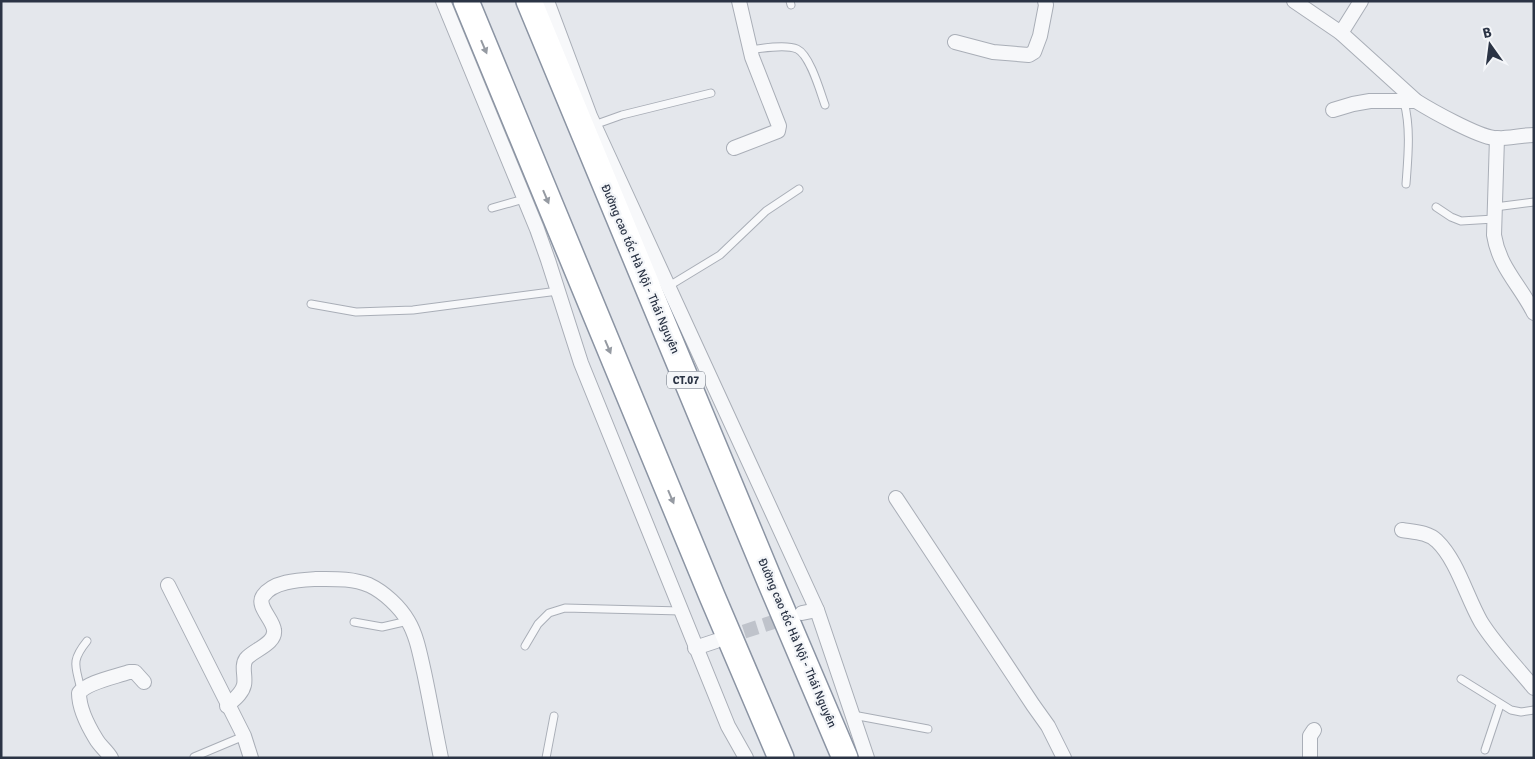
<svg xmlns="http://www.w3.org/2000/svg" width="1535" height="759" font-family="Signika,sans-serif">
  <rect width="100%" height="100%" fill="#e4e7ec"/>
  <g fill="none" stroke-linecap="round" stroke-linejoin="round">
    <!-- minor-tunnel -->
    <path stroke="#bfc3cb" stroke-width="14" stroke-dasharray="14 7" stroke-linecap="butt" d="M 724,638 L 792,616"/>
    <!-- service casing -->
    <g stroke="#a9aeb7" stroke-width="9">
      <g id="service">
        <path d="M 790,1 L 791,5"/>
        <path d="M 750,50 C 762,48 786,44 797,49 C 810,55 820,91 825,105"/>
        <path d="M 1404,102 C 1411,128 1408,157 1406,184"/>
        <path d="M 594,125 L 622,115 L 711,93"/>
        <path d="M 1436,207 L 1451,217 L 1461,221 L 1494,219"/>
        <path d="M 1495,207 L 1534,202"/>
        <path d="M 492,208 L 524,199"/>
        <path d="M 669,286 L 720,255 L 766,211 L 799,189"/>
        <path d="M 311,304 L 356,312 L 413,310 L 558,291"/>
        <path d="M 354,622 L 382,627 L 408,621"/>
        <path d="M 525,646 L 538,624 L 549,613 L 565,608 L 681,611"/>
        <path d="M 1461,679 L 1511,710 L 1521,712 L 1534,710"/>
        <path d="M 81,690 C 76,666 70,662 87,641"/>
        <path d="M 853,715 L 928,729"/>
        <path d="M 1485,750 L 1500,705"/>
        <path d="M 194,757 L 244,736"/>
        <path d="M 546,758 L 554,716"/>
      </g>
    </g>
    <!-- minor casing -->
    <g stroke="#a9aeb7" stroke-width="16">
      <g id="minor">
        <path d="M 443,1 L 537,229 L 548,260 L 581,363 L 728,726 L 746,758"/>
        <path d="M 547,1 L 590,116 L 817,610 L 867,758"/>
        <path d="M 1294,1 L 1341,33 L 1416,101 C 1432,111 1477,136 1494,138 C 1507,139 1521,135 1534,135"/>
        <path d="M 1341,33 L 1361,1"/>
        <path d="M 955,42 L 993,52 L 1029,55 L 1034,52 L 1040,36 L 1046,5 L 1045,1"/>
        <path d="M 1333,110 L 1353,104 L 1370,101 L 1416,101"/>
        <path d="M 1497,138 L 1494,235 C 1499,267 1520,285 1534,313"/>
        <path d="M 734,148 L 778,131 L 779,126 L 752,57 L 739,1"/>
        <path d="M 896,498 L 1033,705 L 1048,726 L 1064,758"/>
        <path d="M 1402,530 C 1414,532 1428,532 1437,541 C 1457,560 1467,598 1481,622 C 1496,646 1516,666 1534,688"/>
        <path d="M 168,585 L 244,736 L 251,758"/>
        <path d="M 802,613 L 817,610"/>
        <path d="M 695,648 L 716,641"/>
        <path d="M 227,706 C 233,700 242,694 244,685 C 246,677 241,666 246,659 C 253,650 276,644 274,630 C 273,619 256,606 263,596 C 273,581 300,580 316,579 C 334,579 352,578 369,585 C 384,592 400,607 408,621 C 417,636 420,655 424,672 C 430,700 435,729 441,758"/>
        <path d="M 111,758 C 107,751 100,746 96,739 C 88,726 79,709 79,693 C 87,682 115,677 129,672 L 135,672 L 144,682"/>
        <path d="M 1310,758 L 1310,736 L 1314,730"/>
      </g>
    </g>
    <!-- motorway casing -->
    <g stroke="#8b94a3" stroke-width="28">
      <g id="motorway">
        <path d="M 466,1 L 712,596 L 781,758"/>
        <path d="M 529,1 L 769,579 L 845,758"/>
      </g>
    </g>
    <!-- service -->
    <use href="#service" stroke="#f7f8fa" stroke-width="7"/>
    <!-- minor -->
    <use href="#minor" stroke="#f7f8fa" stroke-width="14"/>
    <!-- motorway -->
    <use href="#motorway" stroke="#fff" stroke-width="25"/>
  </g>
  <!-- one-way arrows -->
  <defs><path id="oneway-solid" d="M-6-.8H1V-3.2L6.5 0L1 3.2V.8H-6Z" transform="scale(1.25)"/></defs>
  <g fill="#959aa2">
    <use href="#oneway-solid" transform="translate(484 47) rotate(67)"/>
    <use href="#oneway-solid" transform="translate(546 197) rotate(67)"/>
    <use href="#oneway-solid" transform="translate(608 347) rotate(67)"/>
    <use href="#oneway-solid" transform="translate(671 497) rotate(67)"/>
  </g>
  <g text-anchor="middle" dominant-baseline="central" stroke-width="4.5" stroke-linejoin="round" paint-order="stroke">
    <!-- shield labels -->
    <rect fill="#f4f6f9" stroke="#676e7b" stroke-width="1" x="667" y="371.5" width="38" height="17" rx="4"/>
    <g font-size="11" font-weight="bold" fill="#2b3445">
      <text x="686" y="380">CT.07</text>
    </g>
    <!-- street labels -->
    <g font-size="12" fill="#2b3445" stroke="#f4f6f9">
      <text transform="translate(640 269) rotate(67)">Đường cao tốc Hà Nội - Thái Nguyên</text>
      <text transform="translate(797 643) rotate(67)">Đường cao tốc Hà Nội - Thái Nguyên</text>
    </g>
  </g>
  <!-- border -->
  <rect width="1535" height="759" fill="none" stroke="#2b3445" stroke-width="5"/>
  <!-- north arrow -->
  <g transform="translate(1490 45) rotate(346)" stroke="#f4f6f9" stroke-width="4" paint-order="stroke">
  <path d="M0-4L9 19L0 12L-9 19Z" fill="#2b3445"/>
  <text y="-8" font-size="14" font-weight="bold" text-anchor="middle" fill="#2b3445">B</text>
  </g>
</svg>
